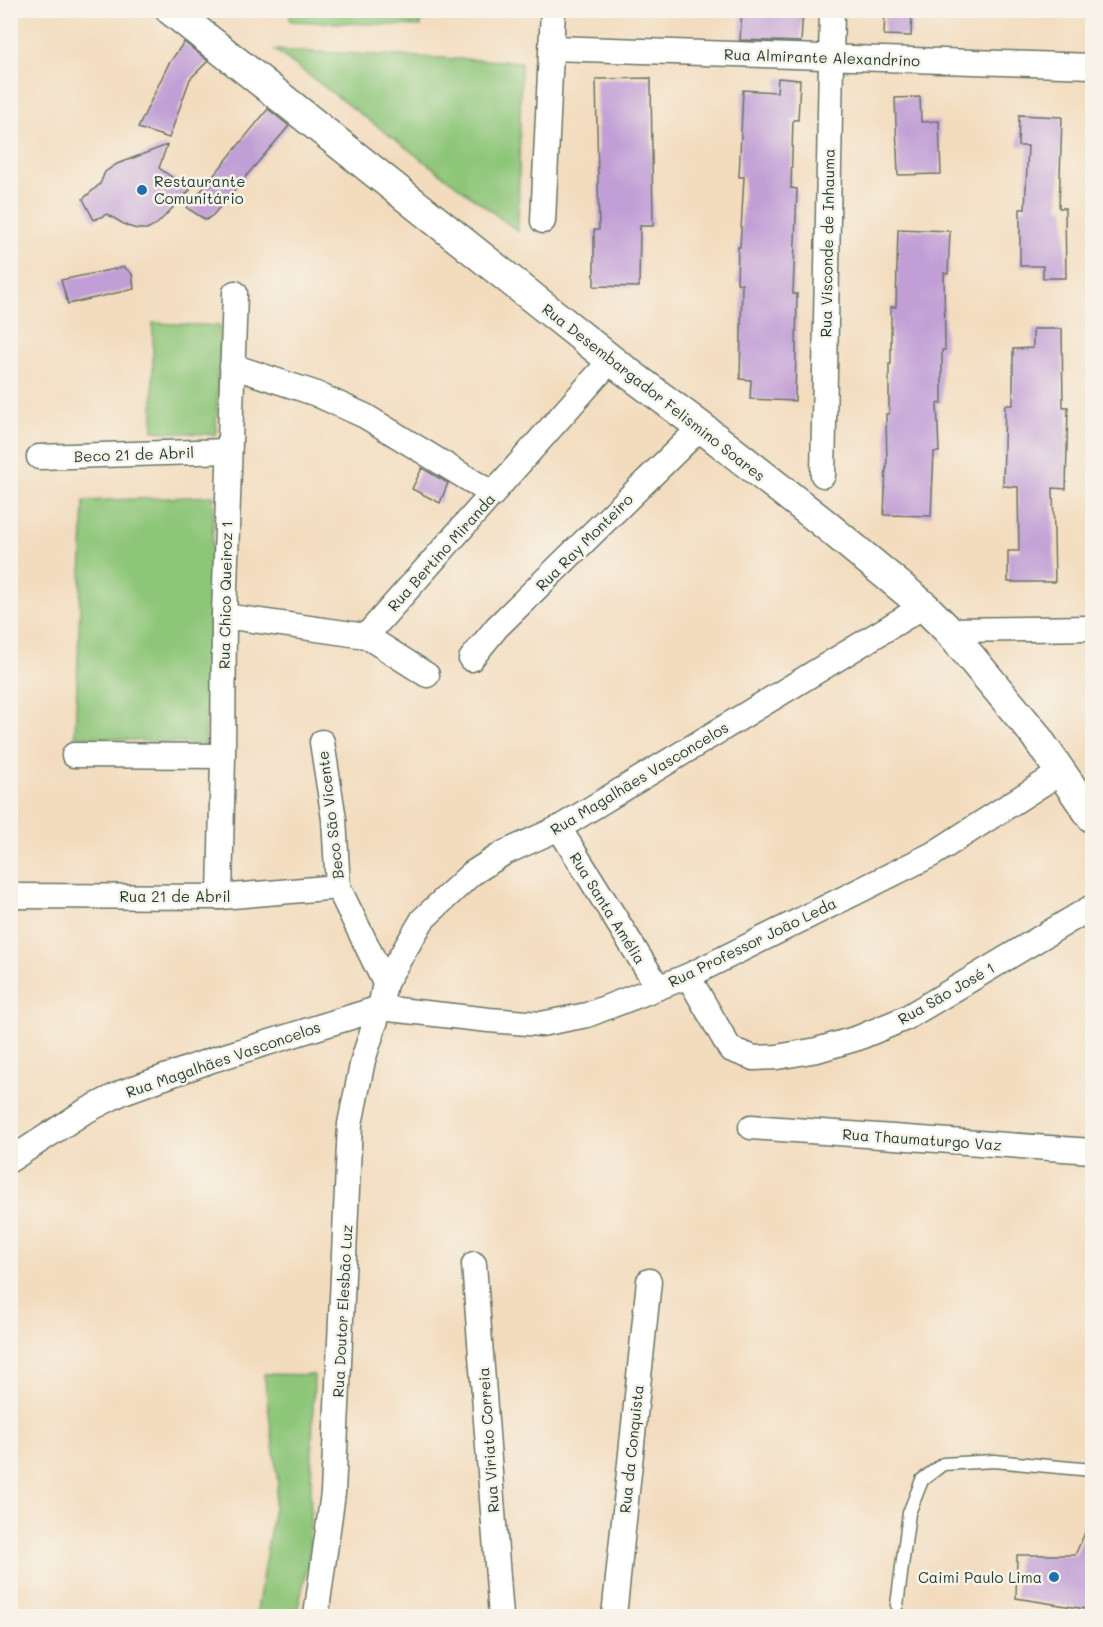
<svg xmlns="http://www.w3.org/2000/svg" width="1103" height="1627" font-family="Mali,sans-serif">
  <rect width="100%" height="100%" fill="#f7f3e8"/>
  <filter id="ink" filterUnits="userSpaceOnUse"><feTurbulence type="fractalNoise" baseFrequency=".0167" numOctaves="2"/><feDisplacementMap in="SourceGraphic" scale="12" xChannelSelector="R" yChannelSelector="G"/><feConvolveMatrix kernelMatrix="1 2 1 2 8 2 1 2 1" color-interpolation-filters="sRGB"/></filter>
  <filter id="wash" filterUnits="userSpaceOnUse"><feTurbulence type="fractalNoise" baseFrequency=".008" numOctaves="4" result="noise"/><feDisplacementMap in="SourceGraphic" scale="24" xChannelSelector="R" yChannelSelector="G"/><feGaussianBlur stdDeviation="1.35" result="paint"/><feColorMatrix in="noise" values="0 0 0 0 0 0 0 0 0 0 0 0 0 0 0 0 0 1.4 0 .05"/><feComposite in="paint" operator="in"/></filter>
  <g filter="url(#wash)">
    <rect width="100%" height="100%" fill="#f3dcbe"/>
    <!-- green -->
    <g fill="#8ec679" stroke="#568256" stroke-width="1.5">
      <path d="M 421,11 L 421,26 L 290,21 L 290,11 Z"/>
      <path d="M 275,50 L 521,62 L 518,231 Z"/>
      <path d="M 153,323 L 220,326 L 216,435 L 153,431 Z"/>
      <path d="M 214,496 L 205,745 L 75,736 L 84,501 Z"/>
      <path d="M 264,1374 L 314,1375 L 309,1559 L 296,1616 L 256,1616 L 278,1483 Z"/>
    </g>
    <g id="blocks">
      <!-- building -->
      <g fill="#c19fd6">
        <path d="M 742,10 L 803,10 L 801,42 L 740,40 Z"/>
        <path d="M 885,10 L 912,10 L 911,36 L 884,35 Z"/>
        <path d="M 184,42 L 208,61 L 190,79 L 169,138 L 138,128 L 168,65 Z"/>
        <path d="M 651,78 L 653,226 L 640,226 L 639,287 L 594,286 L 594,230 L 599,230 L 596,79 Z"/>
        <path d="M 778,78 L 800,80 L 798,120 L 793,120 L 791,188 L 797,189 L 793,294 L 797,294 L 795,401 L 750,399 L 751,380 L 740,379 L 742,284 L 737,283 L 738,247 L 740,247 L 744,177 L 739,177 L 743,90 L 777,92 Z"/>
        <path d="M 920,97 L 921,122 L 939,121 L 941,174 L 898,175 L 895,98 Z"/>
        <path d="M 268,109 L 289,126 L 213,215 L 206,220 L 187,208 Z"/>
        <path d="M 1019,115 L 1062,117 L 1059,208 L 1065,208 L 1066,278 L 1043,278 L 1043,266 L 1020,266 L 1020,209 L 1025,209 L 1028,146 L 1018,146 Z"/>
        <path d="M 167,145 L 159,168 L 190,190 L 158,223 L 149,229 L 137,229 L 127,226 L 107,214 L 94,220 L 83,199 L 100,184 L 105,172 L 117,164 Z"/>
        <path d="M 898,229 L 950,231 L 948,274 L 944,273 L 945,350 L 942,350 L 942,403 L 937,403 L 939,452 L 934,452 L 931,516 L 884,515 L 886,468 L 887,468 L 886,414 L 889,414 L 889,364 L 891,364 L 891,307 L 896,307 Z"/>
        <path d="M 124,267 L 132,274 L 134,289 L 68,304 L 61,280 Z"/>
        <path d="M 1033,329 L 1062,329 L 1063,407 L 1068,407 L 1066,489 L 1053,488 L 1055,582 L 1008,582 L 1008,551 L 1019,551 L 1018,487 L 1003,486 L 1005,405 L 1013,405 L 1013,349 L 1033,348 Z"/>
        <path d="M 422,468 L 448,483 L 440,503 L 412,489 Z"/>
        <path d="M 1092,1517 L 1092,1610 L 1016,1598 L 1017,1555 L 1075,1555 Z"/>
      </g>
    </g>
  </g>
  <g filter="url(#ink)">
    <use href="#blocks" fill-opacity="0" stroke="#697564" stroke-width="1.5"/>
    <g fill="none" stroke-linecap="round" stroke-linejoin="round">
      <!-- service casing -->
      <g stroke="#697564" stroke-width="15">
        <path id="service" d="M 897,1605 L 909,1513 L 922,1480 L 943,1464 L 994,1461 L 1092,1470"/>
      </g>
      <!-- minor casing -->
      <g stroke="#697564" stroke-width="27">
        <g id="minor">
          <path d="M 552,48 L 1092,66"/>
          <path d="M 543,221 L 553,10"/>
          <path d="M 232,366 L 314,393 L 365,416 L 493,494"/>
          <path d="M 39,457 L 228,451"/>
          <path d="M 823,475 L 832,10"/>
          <path d="M 224,616 L 366,636 L 427,675"/>
          <path d="M 948,630 L 1092,628"/>
          <path d="M 366,636 L 611,360"/>
          <path d="M 471,659 L 497,627 L 701,427"/>
          <path d="M 74,755 L 223,756"/>
          <path d="M 559,828 L 658,987"/>
          <path d="M 10,896 L 220,897 L 338,887"/>
          <path d="M 220,897 L 223,756 L 224,616 L 235,293"/>
          <path d="M 688,976 L 730,1049 L 754,1058 L 777,1057 L 817,1050 L 858,1038 L 906,1018 L 1092,907"/>
          <path d="M 385,983 L 423,919 L 471,874 L 504,853 L 559,828 L 924,606"/>
          <path d="M 751,1127 L 1092,1151"/>
          <path d="M 10,1160 L 84,1112 L 123,1092 L 212,1060 L 380,1008 L 489,1020 L 541,1024 L 587,1015 L 688,976 L 933,854 L 1061,772"/>
          <path d="M 474,1264 L 501,1616"/>
          <path d="M 316,1616 L 333,1493 L 350,1124 L 363,1060 L 380,1008 L 385,983 L 338,887 L 334,819 L 322,742"/>
          <path d="M 614,1616 L 649,1281"/>
        </g>
      </g>
      <!-- tertiary casing -->
      <g stroke="#697564" stroke-width="33">
        <path id="tertiary" d="M 171,10 L 611,360 L 701,427 L 821,521 L 924,606 L 948,630 L 1033,732 L 1092,817"/>
      </g>
      <!-- service -->
      <use href="#service" stroke="#fff" stroke-width="12"/>
      <!-- minor -->
      <use href="#minor" stroke="#fff" stroke-width="24"/>
      <!-- tertiary -->
      <use href="#tertiary" stroke="#fff" stroke-width="30"/>
    </g>
  </g>
  <!-- markers -->
  <g fill="#1f6fb2" stroke="#f7f3e8" stroke-width="2">
    <circle cx="142" cy="190" r="6"/>
    <circle cx="1054" cy="1577" r="6"/>
  </g>
  <g text-anchor="middle" dominant-baseline="central" stroke-width="5" stroke-linejoin="round" paint-order="stroke">
    <!-- street labels -->
    <g font-size="15" fill="#1f3d34" stroke="#f7f3e8">
      <text transform="translate(822 57) rotate(2)">Rua Almirante Alexandrino</text>
      <text transform="translate(827 243) rotate(-89)">Rua Visconde de Inhauma</text>
      <text transform="translate(654 392) rotate(38)">Rua Desembargador Felismino Soares</text>
      <text transform="translate(134 454) rotate(-2)">Beco 21 de Abril</text>
      <text transform="translate(584 542) rotate(-45)">Rua Ray Monteiro</text>
      <text transform="translate(441 552) rotate(-48)">Rua Bertino Miranda</text>
      <text transform="translate(225 595) rotate(-89)">Rua Chico Queiroz 1</text>
      <text transform="translate(639 778) rotate(-31)">Rua Magalhães Vasconcelos</text>
      <text transform="translate(330 815) rotate(-97)">Beco São Vicente</text>
      <text x="175" y="896">Rua 21 de Abril</text>
      <text transform="translate(608 908) rotate(58)">Rua Santa Amélia</text>
      <text transform="translate(752 942) rotate(-26)">Rua Professor João Leda</text>
      <text transform="translate(946 993) rotate(-30)">Rua São José 1</text>
      <text transform="translate(223 1059) rotate(-19)">Rua Magalhães Vasconcelos</text>
      <text transform="translate(922 1139) rotate(4)">Rua Thaumaturgo Vaz</text>
      <text transform="translate(342 1311) rotate(-87)">Rua Doutor Elesbão Luz</text>
      <text transform="translate(488 1440) rotate(-94)">Rua Viriato Correia</text>
      <text transform="translate(631 1449) rotate(-84)">Rua da Conquista</text>
    </g>
    <!-- poi labels -->
    <g font-size="15" fill="#1f3d34" stroke="#f7f3e8" text-anchor="start">
      <text x="154" y="181">Restaurante<tspan x="154" dy="17">Comunitário</tspan></text>
      <text x="1042" y="1577" text-anchor="end">Caimi Paulo Lima</text>
    </g>
  </g>
  <!-- margin -->
  <rect width="1103" height="1627" fill="none" stroke="#f7f3e8" stroke-width="36"/>
</svg>
